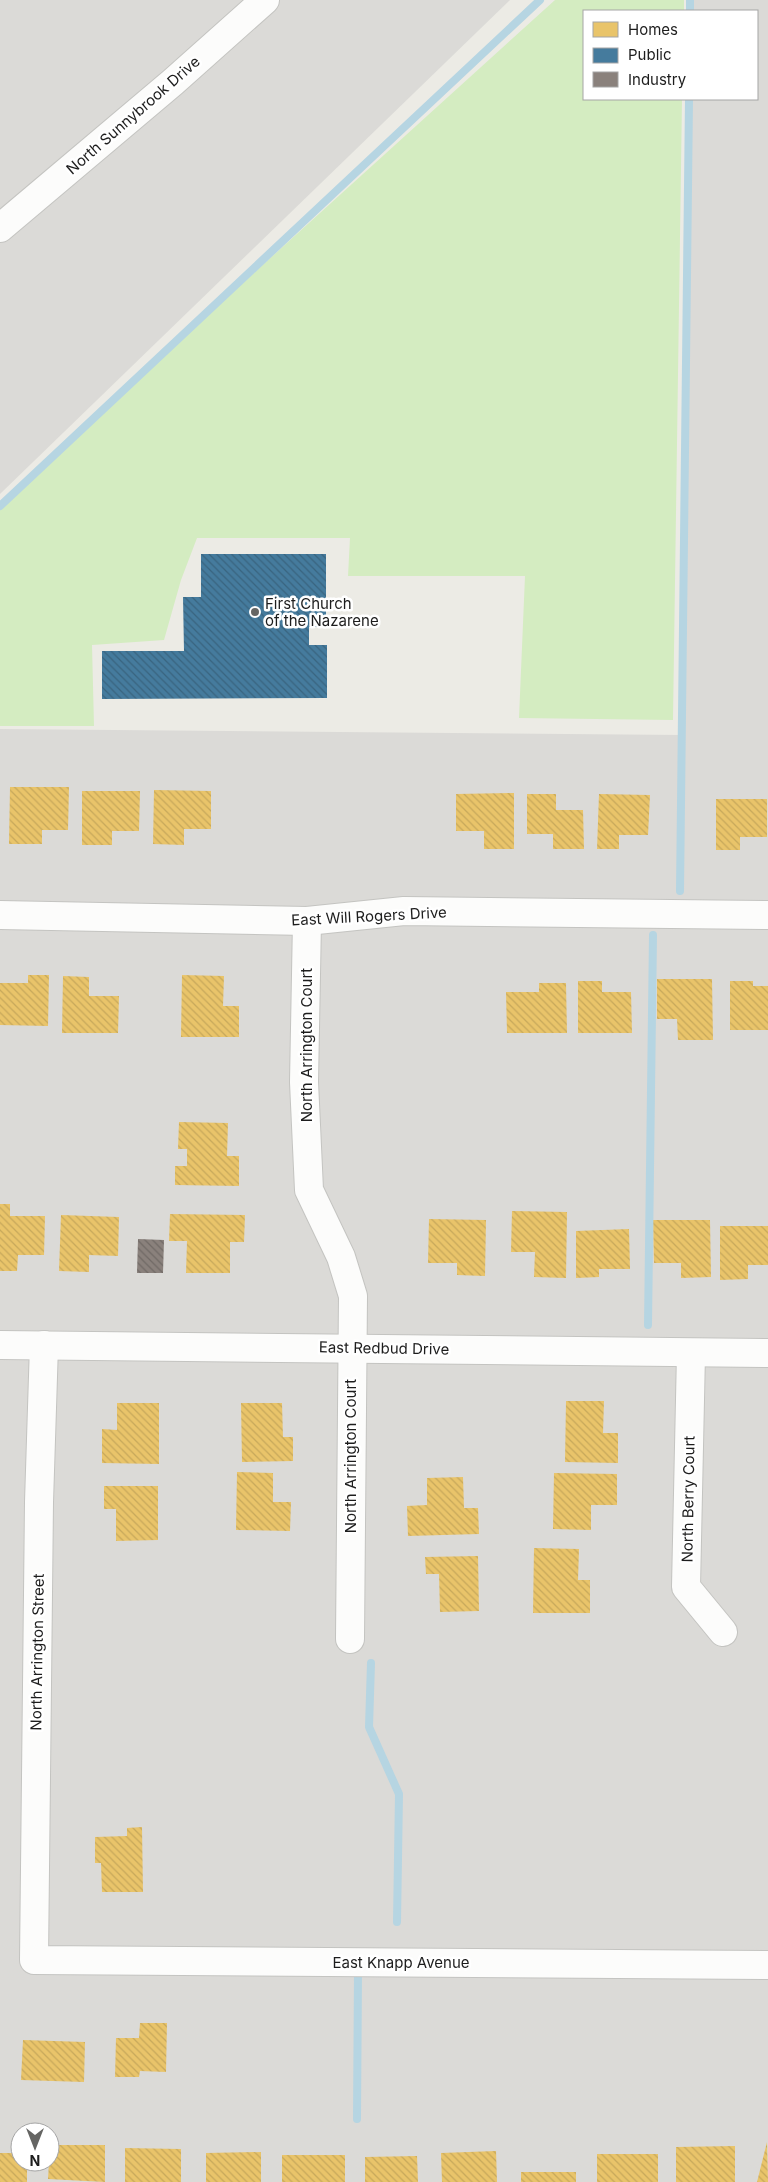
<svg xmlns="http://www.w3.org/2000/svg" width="768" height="2182" font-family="Inter,sans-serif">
  <defs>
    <pattern id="homes-back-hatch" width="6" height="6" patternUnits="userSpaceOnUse" patternTransform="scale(1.25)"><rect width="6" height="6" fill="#e9c46a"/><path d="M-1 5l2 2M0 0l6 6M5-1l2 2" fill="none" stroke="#c7a85b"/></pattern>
    <pattern id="public-back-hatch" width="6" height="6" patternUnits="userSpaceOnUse" patternTransform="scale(1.25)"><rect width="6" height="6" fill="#457b9d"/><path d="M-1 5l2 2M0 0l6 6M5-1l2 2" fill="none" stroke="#39647f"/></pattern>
    <pattern id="industry-back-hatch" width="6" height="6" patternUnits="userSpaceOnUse" patternTransform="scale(1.25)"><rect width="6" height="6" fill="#8a817c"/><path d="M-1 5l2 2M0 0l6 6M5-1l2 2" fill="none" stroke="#706965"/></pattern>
  </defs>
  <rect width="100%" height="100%" fill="#ecebe5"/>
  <!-- residential -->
  <g fill="#dbdad7" fill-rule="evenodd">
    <path d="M 0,0 L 510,0 L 0,494 Z"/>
    <path d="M 694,0 L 768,0 L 768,2182 L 0,2182 L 0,729 L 682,735 L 692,99 L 757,99 L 757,11 L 693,11 ZM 20,2132 L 50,2132 L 50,2162 L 20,2162 Z"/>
  </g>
  <!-- grass -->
  <path fill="#d4ecc1" d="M 555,0 L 684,0 L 684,11 L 584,11 L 584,99 L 682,99 L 673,720 L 519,718 L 525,576 L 348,576 L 350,538 L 197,538 L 181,580 L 164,640 L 92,645 L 94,726 L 0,726 L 0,503 Z"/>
  <!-- homes -->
  <g fill="url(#homes-back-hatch)">
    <path d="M 10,787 L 69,787 L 68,830 L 42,830 L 42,844 L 9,844 Z"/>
    <path d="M 154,790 L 211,791 L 211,829 L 184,829 L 184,845 L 153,844 Z"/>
    <path d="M 82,791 L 140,791 L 139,831 L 112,831 L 112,845 L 82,845 Z"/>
    <path d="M 514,793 L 514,849 L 484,849 L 484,831 L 456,831 L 456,794 Z"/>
    <path d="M 527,794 L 556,794 L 556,810 L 583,810 L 584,849 L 553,849 L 553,834 L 527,834 Z"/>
    <path d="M 599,794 L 650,795 L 648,835 L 619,835 L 619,849 L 597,849 Z"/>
    <path d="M 716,799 L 767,799 L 767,837 L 740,837 L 740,850 L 716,850 Z"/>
    <path d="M 28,975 L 49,975 L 48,1026 L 0,1025 L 0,983 L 28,983 Z"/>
    <path d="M 182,975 L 224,976 L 223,1006 L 239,1006 L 239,1037 L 181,1037 Z"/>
    <path d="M 63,976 L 89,977 L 89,996 L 119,996 L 118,1033 L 62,1033 Z"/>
    <path d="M 657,979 L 712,979 L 713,1040 L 678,1040 L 677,1019 L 657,1019 Z"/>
    <path d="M 578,981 L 602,981 L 602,992 L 631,992 L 632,1033 L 578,1033 Z"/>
    <path d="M 730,981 L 753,981 L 753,986 L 768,986 L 768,1030 L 730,1030 Z"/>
    <path d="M 539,983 L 566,983 L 567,1033 L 507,1033 L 506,992 L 539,992 Z"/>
    <path d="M 179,1122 L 228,1123 L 227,1156 L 239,1156 L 239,1186 L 175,1185 L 175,1166 L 187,1166 L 187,1149 L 178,1149 Z"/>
    <path d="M 0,1204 L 10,1204 L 10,1216 L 45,1216 L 44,1255 L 18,1255 L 17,1271 L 0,1271 Z"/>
    <path d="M 512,1211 L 567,1212 L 566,1278 L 534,1277 L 535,1252 L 511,1252 Z"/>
    <path d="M 170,1214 L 245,1215 L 244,1242 L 230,1242 L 230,1273 L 186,1273 L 187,1241 L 169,1241 Z"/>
    <path d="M 61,1215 L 119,1217 L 118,1256 L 89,1255 L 89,1272 L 59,1271 Z"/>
    <path d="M 429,1219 L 486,1220 L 485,1276 L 457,1275 L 457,1263 L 428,1263 Z"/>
    <path d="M 653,1220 L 710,1220 L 711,1277 L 681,1278 L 681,1263 L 654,1263 Z"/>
    <path d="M 720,1226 L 768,1226 L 768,1265 L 748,1265 L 748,1279 L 720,1280 Z"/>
    <path d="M 629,1229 L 630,1269 L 599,1269 L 599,1277 L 576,1278 L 576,1231 Z"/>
    <path d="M 566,1401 L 604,1401 L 603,1433 L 618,1433 L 618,1463 L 565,1462 Z"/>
    <path d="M 117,1403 L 159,1403 L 159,1464 L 102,1463 L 102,1429 L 117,1430 Z"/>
    <path d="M 241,1403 L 282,1403 L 283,1437 L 293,1437 L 293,1461 L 242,1462 Z"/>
    <path d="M 237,1472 L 273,1473 L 273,1502 L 291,1502 L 290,1531 L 236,1530 Z"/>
    <path d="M 554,1473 L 617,1474 L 617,1505 L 591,1505 L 591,1530 L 553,1529 Z"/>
    <path d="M 463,1477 L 464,1508 L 478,1508 L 479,1534 L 408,1536 L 407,1506 L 427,1505 L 427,1478 Z"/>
    <path d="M 104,1486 L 158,1486 L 158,1540 L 116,1541 L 116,1509 L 104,1509 Z"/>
    <path d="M 534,1548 L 579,1549 L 578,1580 L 590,1580 L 590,1613 L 533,1613 Z"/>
    <path d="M 478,1556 L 479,1611 L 440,1612 L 439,1574 L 426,1574 L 425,1557 Z"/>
    <path d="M 142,1827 L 143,1892 L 102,1892 L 101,1863 L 95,1863 L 95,1837 L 127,1836 L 127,1828 Z"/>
    <path d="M 140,2023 L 167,2023 L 166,2072 L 140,2071 L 139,2077 L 115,2077 L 116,2038 L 139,2038 Z"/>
    <path d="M 23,2040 L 85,2042 L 84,2082 L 21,2080 Z"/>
    <path d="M 767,2142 L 768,2182 L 757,2182 Z"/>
    <path d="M 50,2145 L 105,2145 L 105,2182 L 48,2179 Z"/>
    <path d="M 735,2146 L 735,2182 L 676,2182 L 676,2147 Z"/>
    <path d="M 125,2148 L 181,2149 L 181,2182 L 125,2182 Z"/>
    <path d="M 496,2151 L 497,2182 L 442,2182 L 441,2153 Z"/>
    <path d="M 261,2152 L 261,2182 L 206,2182 L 206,2153 Z"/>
    <path d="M 0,2153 L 20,2153 L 20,2162 L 27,2162 L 27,2182 L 0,2182 Z"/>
    <rect x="597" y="2154" width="61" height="28"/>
    <rect x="282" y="2155" width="63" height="27"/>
    <path d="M 417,2156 L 418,2182 L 365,2182 L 365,2157 Z"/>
    <rect x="521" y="2172" width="55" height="10"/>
  </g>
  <!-- public -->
  <path fill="url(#public-back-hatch)" d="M 201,554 L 326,554 L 326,627 L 309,627 L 309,645 L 327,645 L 327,698 L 102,699 L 102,651 L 184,651 L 183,597 L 201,597 Z"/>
  <!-- industry -->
  <path fill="url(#industry-back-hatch)" d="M 138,1239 L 164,1240 L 163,1273 L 137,1273 Z"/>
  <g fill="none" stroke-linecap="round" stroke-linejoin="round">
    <!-- stream -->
    <g stroke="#b6d5e2" stroke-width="8">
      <path d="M 690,11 L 690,0"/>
      <path d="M 0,506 L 540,0"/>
      <path d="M 680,891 L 689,99"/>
      <path d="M 648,1325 L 653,935"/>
      <path d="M 371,1663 L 369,1727 L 399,1794 L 397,1922"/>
      <path d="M 357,2119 L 358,1973"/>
    </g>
    <!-- minor casing -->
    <g stroke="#c4c4c1" stroke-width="30">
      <g id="minor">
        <path d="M 0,228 L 173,82 L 265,0"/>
        <path d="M 0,915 L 307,921 L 404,911 L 768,915"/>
        <path d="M 307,921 L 304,1082 L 309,1190 L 341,1257 L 353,1296 L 350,1639"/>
        <path d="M 0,1345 L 768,1353"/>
        <path d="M 44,1345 L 39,1502 L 34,1960 L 768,1965"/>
        <path d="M 691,1353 L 686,1587 L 723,1632"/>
      </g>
    </g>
    <!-- minor -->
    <use href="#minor" stroke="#fcfcfb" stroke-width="28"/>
  </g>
  <!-- markers -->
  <circle fill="#656563" stroke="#fff" stroke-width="2" cx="255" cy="612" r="5"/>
  <g text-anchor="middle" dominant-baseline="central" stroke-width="5" stroke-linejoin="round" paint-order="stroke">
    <!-- street labels -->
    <g font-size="15" fill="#1d1d1d" stroke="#fff">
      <text transform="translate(133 115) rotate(-41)">North Sunnybrook Drive</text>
      <text transform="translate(369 916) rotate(-3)">East Will Rogers Drive</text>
      <text transform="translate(306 1045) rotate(-90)">North Arrington Court</text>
      <text transform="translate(384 1348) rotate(1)">East Redbud Drive</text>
      <text transform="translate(350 1456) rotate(-90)">North Arrington Court</text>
      <text transform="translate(688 1499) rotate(-89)">North Berry Court</text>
      <text transform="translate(37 1652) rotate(-89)">North Arrington Street</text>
      <text x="401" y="1962">East Knapp Avenue</text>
    </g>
    <!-- poi labels -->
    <g font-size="15" fill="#1d1d1d" stroke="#fff" text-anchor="start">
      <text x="265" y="603">First Church<tspan x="265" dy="17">of the Nazarene</tspan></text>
    </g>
  </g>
  <!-- legend -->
  <rect x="583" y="10" width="175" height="90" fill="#ffffff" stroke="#a5a5a5"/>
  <rect x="593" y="22" width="25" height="15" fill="#e9c46a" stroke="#a5a5a5"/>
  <text x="628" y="35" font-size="15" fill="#1d1d1d">Homes</text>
  <rect x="593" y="48" width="25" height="15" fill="#457b9d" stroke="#a5a5a5"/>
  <text x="628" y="60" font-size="15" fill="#1d1d1d">Public</text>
  <rect x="593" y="72" width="25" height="15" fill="#8a817c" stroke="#a5a5a5"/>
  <text x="628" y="85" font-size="15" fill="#1d1d1d">Industry</text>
  <!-- north arrow -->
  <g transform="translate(35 2147) rotate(180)"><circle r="24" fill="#ffffff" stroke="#a5a5a5"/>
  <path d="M0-4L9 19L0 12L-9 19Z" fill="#656563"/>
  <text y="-8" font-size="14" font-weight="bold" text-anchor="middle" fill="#1d1d1d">N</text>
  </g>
</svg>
